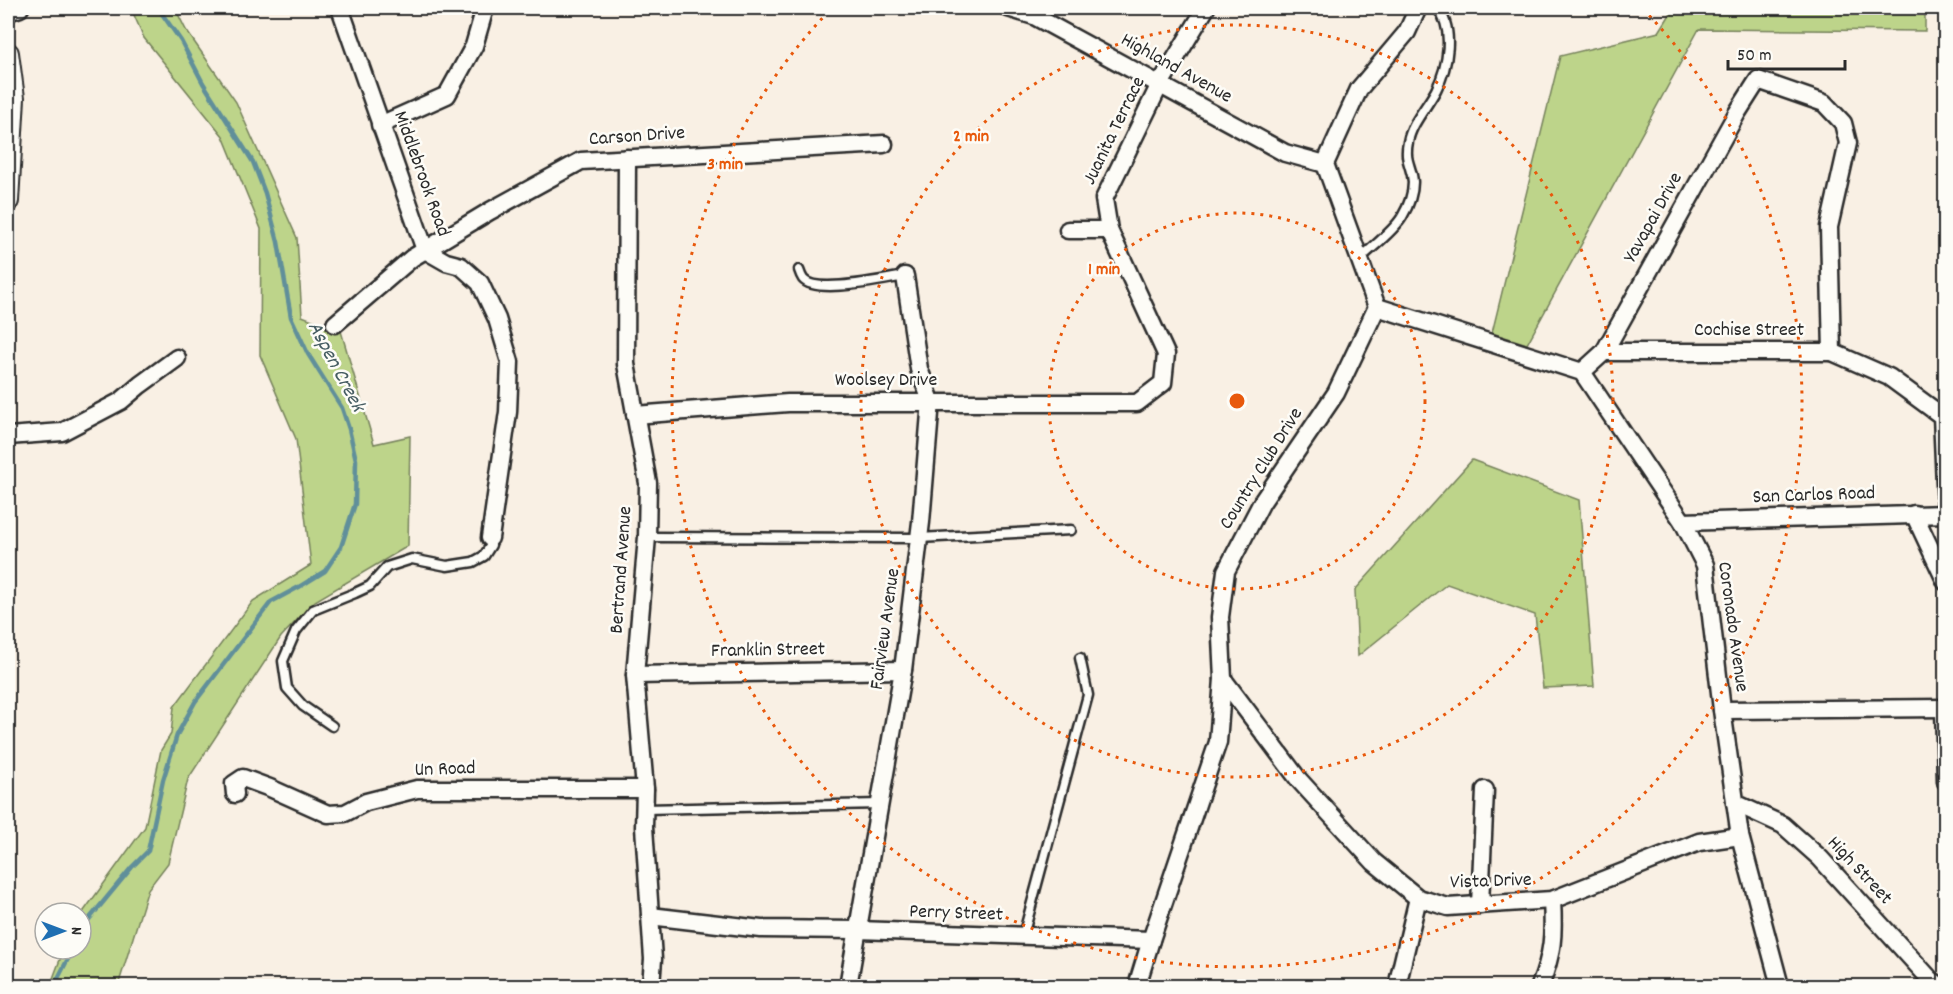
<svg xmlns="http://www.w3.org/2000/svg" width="1953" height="994" font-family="Dekko,sans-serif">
  <rect width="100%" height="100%" fill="#f9f0e4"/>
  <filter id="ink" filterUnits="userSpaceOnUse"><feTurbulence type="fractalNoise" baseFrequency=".0167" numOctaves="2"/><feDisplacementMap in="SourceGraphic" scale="12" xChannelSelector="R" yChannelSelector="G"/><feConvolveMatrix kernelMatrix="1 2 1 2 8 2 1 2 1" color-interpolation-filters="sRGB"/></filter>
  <g filter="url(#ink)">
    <!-- green -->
    <g fill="#bdd48a" stroke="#74805a" stroke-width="1.5">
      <path d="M 131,8 L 175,8 L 186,30 L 236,102 L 297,238 L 302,316 L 341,331 L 374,444 L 410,436 L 408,546 L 315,601 L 281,637 L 188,779 L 168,863 L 148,889 L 118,986 L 44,986 L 52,981 L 64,949 L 81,949 L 81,915 L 145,827 L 161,750 L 171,734 L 174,707 L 253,601 L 311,565 L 296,439 L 260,355 L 261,229 L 223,136 L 144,38 Z"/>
      <path d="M 1674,8 L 1925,8 L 1925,31 L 1699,29 L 1527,344 L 1492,333 L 1560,56 L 1659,32 Z"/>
      <path d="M 1472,460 L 1579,500 L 1594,686 L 1543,688 L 1535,615 L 1447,584 L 1358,656 L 1355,590 Z"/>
    </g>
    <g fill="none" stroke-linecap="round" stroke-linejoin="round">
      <!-- stream -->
      <g stroke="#618f9a" stroke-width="4.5">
        <path d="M 81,929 L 132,867 L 148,851 L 163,780 L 177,735 L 195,702 L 271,602 L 299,587 L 325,571 L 341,547 L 355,504 L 356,460 L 349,429 L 342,408 L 308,354 L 291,317 L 278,242 L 265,193 L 253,162 L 203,83 L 181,41 L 158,8"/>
        <path d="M 54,986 L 73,949"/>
      </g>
      <!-- service casing -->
      <g stroke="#2b2b2b" stroke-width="13">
        <g id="service">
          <path d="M 1360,259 C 1372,247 1394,231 1402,217 C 1408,207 1413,194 1413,182 C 1412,166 1404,162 1408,142 C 1411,124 1427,107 1436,90 C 1448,67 1455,28 1437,8"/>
          <path d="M 799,270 C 800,273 801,276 803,279 C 816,295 885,279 905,276"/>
          <path d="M 647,537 L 919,538 L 1071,530"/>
          <path d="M 332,726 L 303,706 L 287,688 L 283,661 L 296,631 L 313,610 L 355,593 L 370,586 L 387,567 L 412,559 L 447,566 L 473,562 L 484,556 L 491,545 L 490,538"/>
          <path d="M 645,809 L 880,804"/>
          <path d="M 1023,936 L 1088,695 L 1080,658"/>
        </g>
      </g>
      <!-- minor casing -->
      <g stroke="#2b2b2b" stroke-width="21">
        <g id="minor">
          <path d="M 340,8 L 425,250 L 446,262 L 461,266 L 480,283 L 497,319 L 510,362 L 508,412 L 490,538"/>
          <path d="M 1008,8 L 1034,16 L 1285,153 L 1325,164"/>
          <path d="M 8,12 L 20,8"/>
          <path d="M 380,125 L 447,95 L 474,46 L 485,8"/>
          <path d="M 627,158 L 626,364 L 648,483 L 647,537 L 635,675 L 645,789 L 644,827 L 653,959 L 651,986"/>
          <path d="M 1068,230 L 1109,230"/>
          <path d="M 1377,307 L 1582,372 L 1683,522 L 1705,565 L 1722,710 L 1740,836 L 1780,986"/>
          <path d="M 335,324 L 412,258 L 490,211 L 581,161 L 884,144"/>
          <path d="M 1604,352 L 1832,352 L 1889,377 L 1942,416 L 1946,509"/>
          <path d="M 1582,372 L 1604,352 L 1737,113 L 1758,80 L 1824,103 L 1843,123 L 1848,143 L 1829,227 L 1832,352"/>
          <path d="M 635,415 L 788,403 L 1137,403 L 1163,383 L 1166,354 L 1109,230 L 1104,199 L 1160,84 L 1206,8"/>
          <path d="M 8,436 L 62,432 L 121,401 L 140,385 L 177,358"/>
          <path d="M 1914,514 L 1946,582"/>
          <path d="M 1683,522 L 1946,514"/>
          <path d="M 635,675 L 903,670"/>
          <path d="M 1223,679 L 1299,780 L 1374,862 L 1418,898 L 1448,907 L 1552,900 L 1699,842 L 1740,836"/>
          <path d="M 1944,708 L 1946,782"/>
          <path d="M 1722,710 L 1946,708"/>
          <path d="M 235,794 L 234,784 L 243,778 L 270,788 L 328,814 L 345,813 L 366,802 L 417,789 L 645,789"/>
          <path d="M 1735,803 L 1783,825 L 1820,858 L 1930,979 L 1940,986"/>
          <path d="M 1480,905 L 1485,790"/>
          <path d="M 650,916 L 761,929 L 858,930 L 1151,940"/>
          <path d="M 848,986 L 903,670 L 921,522 L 931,401 L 919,369 L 905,276"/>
          <path d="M 1137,986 L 1151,940 L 1218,742 L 1223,679 L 1220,617 L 1226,571 L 1262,502 L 1336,393 L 1377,307 L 1325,164 L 1359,89 L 1407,32 L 1418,8"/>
          <path d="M 1397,986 L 1418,898"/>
          <path d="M 1540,986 C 1553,953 1554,935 1552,900"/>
        </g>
      </g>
      <!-- tertiary casing -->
      <g stroke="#2b2b2b" stroke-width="24">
        <path id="tertiary" d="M 8,53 L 14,98 L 8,201"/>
      </g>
      <!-- service -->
      <use href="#service" stroke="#fdfcf7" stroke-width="8"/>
      <!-- minor -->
      <use href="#minor" stroke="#fdfcf7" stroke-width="16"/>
      <!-- tertiary -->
      <use href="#tertiary" stroke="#fdfcf7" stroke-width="20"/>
    </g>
  </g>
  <!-- distance rings -->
  <g fill="none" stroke="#e8590c" stroke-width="3" stroke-dasharray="3 6">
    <circle cx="1237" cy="401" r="188"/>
    <circle cx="1237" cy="401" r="376"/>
    <path d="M1643 9A565 565 0 1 1 831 9"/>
  </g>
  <g text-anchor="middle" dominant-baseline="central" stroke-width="5" stroke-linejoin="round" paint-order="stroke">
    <!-- street labels -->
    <g font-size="20" fill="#2b2b2b" stroke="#fdfcf7">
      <text transform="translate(1176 69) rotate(29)">Highland Avenue</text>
      <text transform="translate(1115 131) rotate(-64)">Juanita Terrace</text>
      <text transform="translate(637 137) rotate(-4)">Carson Drive</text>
      <text transform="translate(421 174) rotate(70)">Middlebrook Road</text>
      <text transform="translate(1654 218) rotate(-61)">Yavapai Drive</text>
      <text x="1749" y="331">Cochise Street</text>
      <text x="886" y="381">Woolsey Drive</text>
      <text transform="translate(1262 469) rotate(-58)">Country Club Drive</text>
      <text transform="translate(1814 496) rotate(-2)">San Carlos Road</text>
      <text transform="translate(622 570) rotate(-86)">Bertrand Avenue</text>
      <text transform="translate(1732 627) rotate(82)">Coronado Avenue</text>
      <text transform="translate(886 629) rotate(-82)">Fairview Avenue</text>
      <text transform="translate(768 651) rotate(-1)">Franklin Street</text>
      <text transform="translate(445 770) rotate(-2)">Un Road</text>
      <text transform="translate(1859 871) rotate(47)">High Street</text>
      <text transform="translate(1491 882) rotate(-2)">Vista Drive</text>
      <text transform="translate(956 914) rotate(2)">Perry Street</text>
    </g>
    <!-- water labels -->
    <g font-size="21" font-style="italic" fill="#465d62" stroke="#fdfcf7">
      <text transform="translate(335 367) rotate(62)">Aspen Creek</text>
    </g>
  </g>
  <circle cx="1237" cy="401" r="9" fill="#e8590c" stroke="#fdfcf7" stroke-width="3"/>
  <g font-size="18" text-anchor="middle" font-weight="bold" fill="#e8590c" stroke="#fdfcf7" stroke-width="5" stroke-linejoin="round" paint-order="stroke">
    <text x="971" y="141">2 min</text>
    <text x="725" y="169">3 min</text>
    <text x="1104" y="274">1 min</text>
  </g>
  <!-- margin -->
  <rect width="1953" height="994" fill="none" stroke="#fdfcf7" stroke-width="30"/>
  <rect x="15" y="15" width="1923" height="964" fill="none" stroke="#2b2b2b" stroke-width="2" filter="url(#ink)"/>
  <!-- north arrow -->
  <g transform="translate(63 931) rotate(90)"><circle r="28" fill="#fdfcf7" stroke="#a9a8a5" stroke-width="1.5"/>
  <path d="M0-4.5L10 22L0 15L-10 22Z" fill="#1f6fb2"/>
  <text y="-9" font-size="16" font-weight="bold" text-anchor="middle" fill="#2b2b2b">N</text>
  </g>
  <!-- scale -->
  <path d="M1728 60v9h117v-9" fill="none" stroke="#2b2b2b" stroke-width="3"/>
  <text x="1737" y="60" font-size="18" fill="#2b2b2b" stroke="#fdfcf7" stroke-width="4.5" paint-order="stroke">50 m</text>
</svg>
